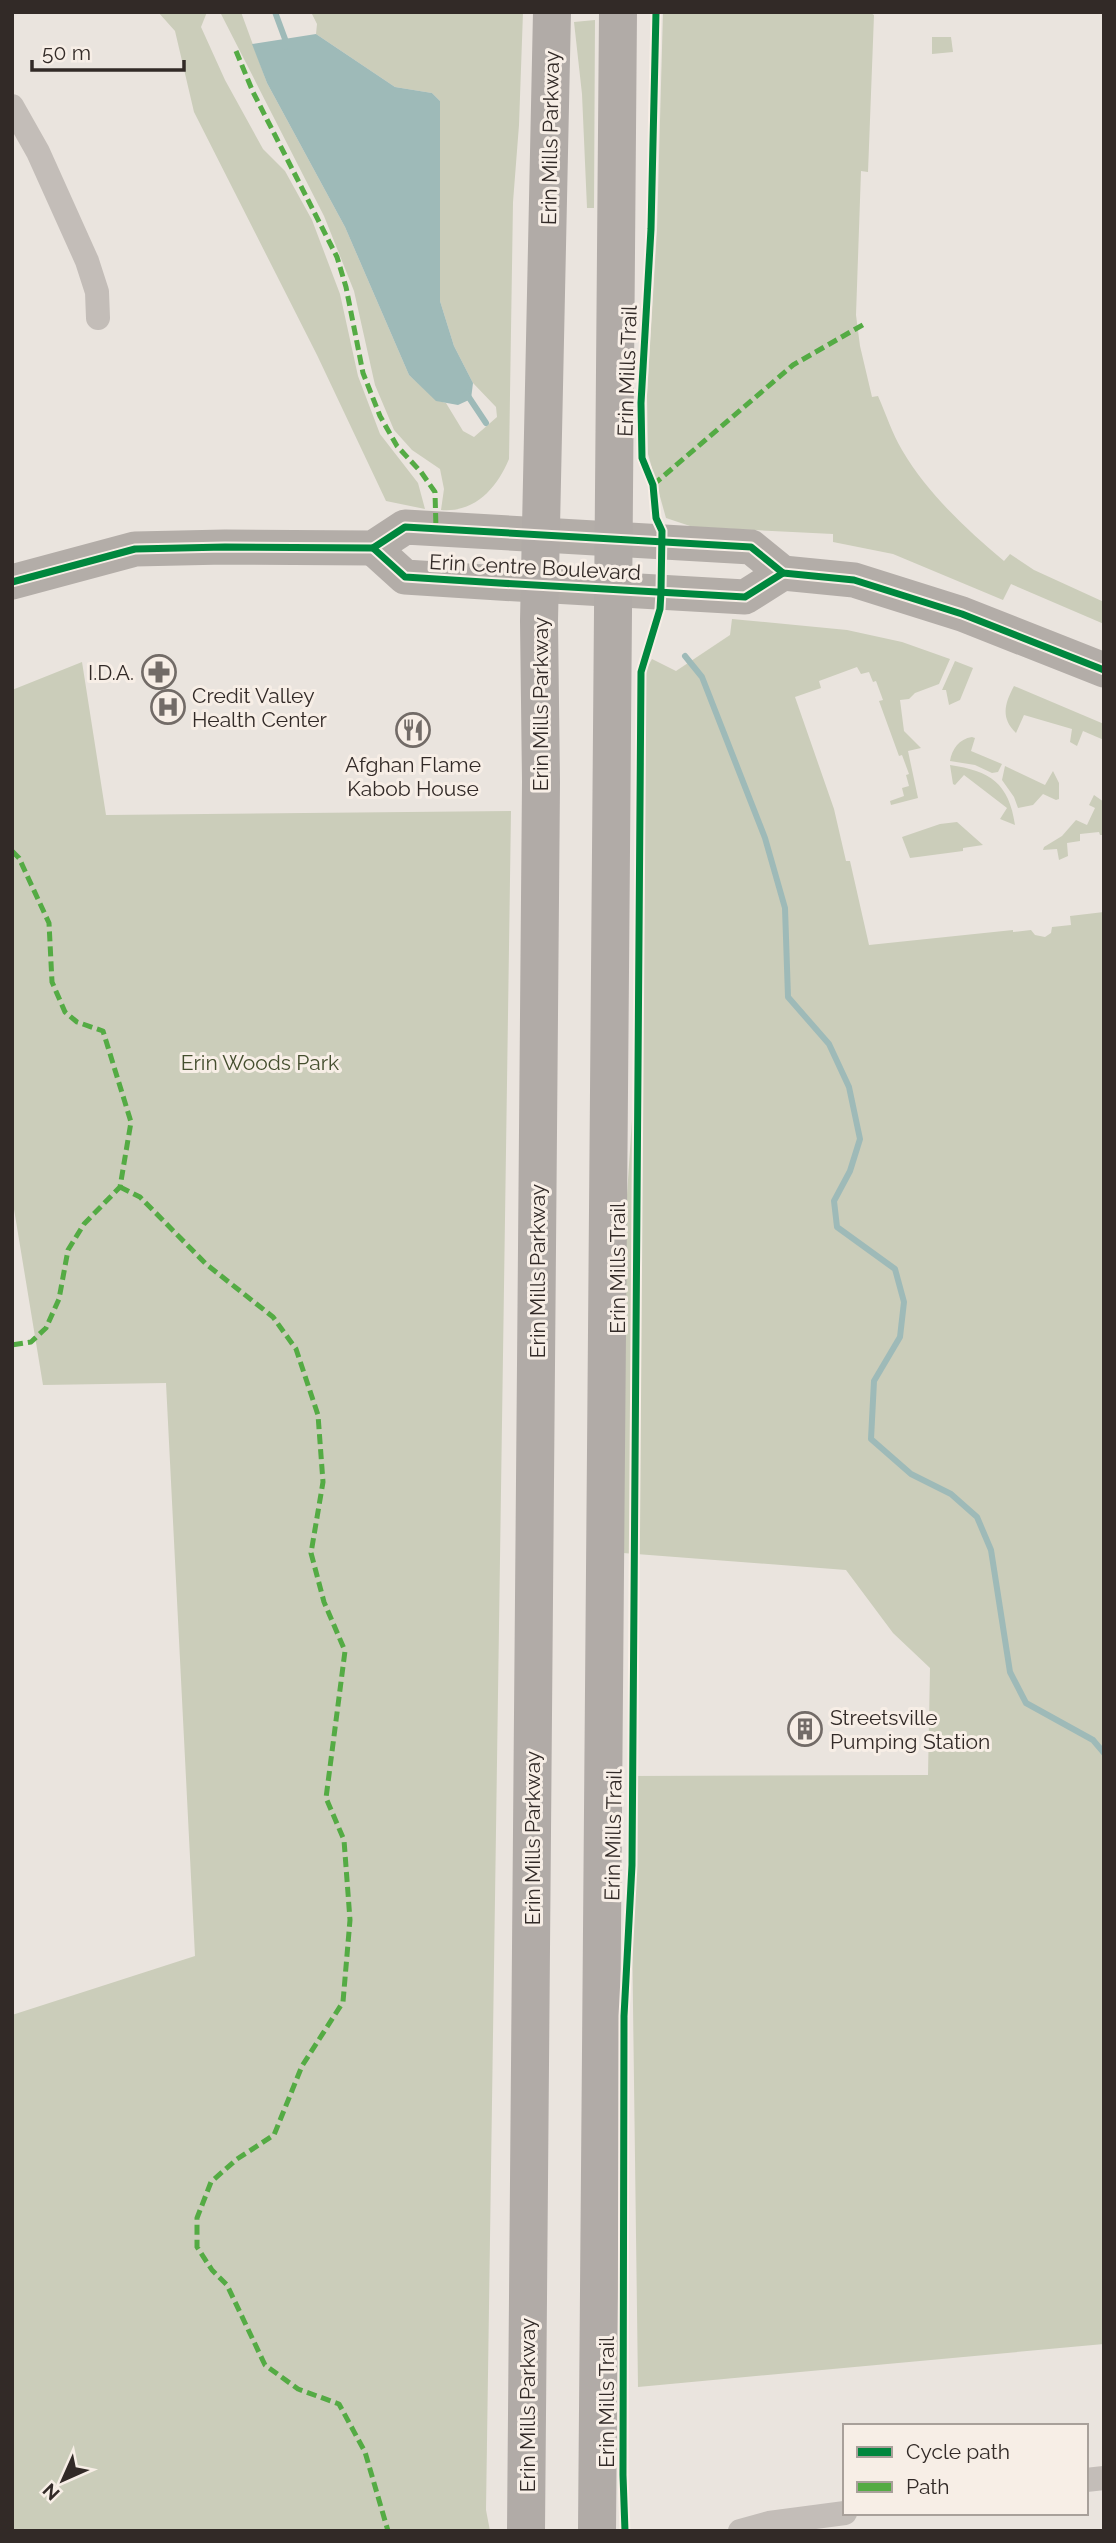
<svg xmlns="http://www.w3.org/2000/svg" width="1116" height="2543" font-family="Raleway,sans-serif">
  <rect width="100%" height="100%" fill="#eae4de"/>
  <!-- green -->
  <g fill="#cbcdba">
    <path d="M 158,12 L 207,12 L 201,27 L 225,80 L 263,149 L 285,171 L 312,220 L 340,294 L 358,376 L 380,434 L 418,483 L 425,509 L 386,501 L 317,355 L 194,112 L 175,31 Z"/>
    <path d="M 220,12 L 241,12 L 267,83 L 345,227 L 409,375 L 436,400 L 446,403 L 463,431 L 474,437 L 497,417 L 496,407 L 473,383 L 454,346 L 440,301 L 440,101 L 432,93 L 395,87 L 316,34 L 317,24 L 311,12 L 523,12 L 519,125 L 513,202 L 509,459 C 497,488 475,513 441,510 L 444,489 L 440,469 L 412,450 L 394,430 L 375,385 L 354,291 L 324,216 Z"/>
    <path d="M 663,12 L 869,12 L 874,15 L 868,172 L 861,171 L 856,315 L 860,346 L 872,397 L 878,396 C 886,414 892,433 902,450 C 928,494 965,528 1004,561 L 1010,554 L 1034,570 L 1104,602 L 1104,624 L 1011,584 L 1003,600 L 893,554 L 833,542 L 833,534 L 693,527 L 666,518 L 648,454 L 647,396 L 657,229 Z"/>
    <path d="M 595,20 L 594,208 L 587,208 L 582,94 L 574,22 Z"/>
    <path d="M 932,37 L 951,37 L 953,52 L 932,54 Z"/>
    <path d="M 732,619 L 847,630 L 902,642 L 950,659 L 939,684 L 915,693 L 909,699 L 900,700 L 904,731 L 921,748 L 908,751 L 918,798 L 891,805 L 890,801 L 904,796 L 902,788 L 909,786 L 906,775 L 909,774 L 902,755 L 899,756 L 879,701 L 883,700 L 876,681 L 873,682 L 869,672 L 861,674 L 857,667 L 819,681 L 821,688 L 795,697 L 834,809 L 846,861 L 850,861 L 869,945 L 1013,930 L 1013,932 L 1031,930 L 1035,935 L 1045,937 L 1051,933 L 1052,927 L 1071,925 L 1070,916 L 1104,912 L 1104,2344 L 638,2387 L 630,1776 L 928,1775 L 930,1668 L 893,1633 L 846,1570 L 623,1553 L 625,1225 L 644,939 L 645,680 L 647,668 L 652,659 L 676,671 L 730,635 Z"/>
    <path d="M 955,661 L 973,668 L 960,700 L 949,705 L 946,690 L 942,690 Z"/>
    <path d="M 82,662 L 106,815 L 511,811 L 486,2510 L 490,2531 L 12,2531 L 12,2015 L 195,1956 L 166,1383 L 43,1385 L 12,1197 L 12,690 Z"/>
    <path d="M 1014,686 L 1104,724 L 1104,740 L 1083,731 L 1077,746 L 1070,742 L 1072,729 L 1024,715 L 1016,733 C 1000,718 1005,703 1014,686 Z"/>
    <path d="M 972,737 L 975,738 L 971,751 L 1002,764 L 998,772 L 992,773 L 975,765 L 950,761 C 952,749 959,739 972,737 Z"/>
    <path d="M 950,765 C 990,771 1009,783 1015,825 L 1000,819 L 1007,808 L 964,775 L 955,785 L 953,784 Z"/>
    <path d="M 1005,766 L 1045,785 L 1053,771 L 1059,783 L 1059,799 L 1056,800 L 1043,794 L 1033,805 L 1018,808 L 1014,797 L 1002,780 Z"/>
    <path d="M 1094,795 L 1104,802 L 1104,835 L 1100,835 L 1099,832 L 1080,834 L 1080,841 L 1067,843 L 1068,856 L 1059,860 L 1057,849 L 1043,850 L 1044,847 L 1062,836 L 1076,820 L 1087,825 L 1095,808 L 1089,805 Z"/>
    <path d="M 957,822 L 983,845 L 963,848 L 963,851 L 910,858 L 902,837 L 940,824 Z"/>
  </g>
  <!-- water -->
  <path fill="#9ebab8" d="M 316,34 L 395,87 L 432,93 L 440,101 L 440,301 L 454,346 L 473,383 L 471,399 L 458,405 L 436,401 L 409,375 L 345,227 L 267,83 L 252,44 Z"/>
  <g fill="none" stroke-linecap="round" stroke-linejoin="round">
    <!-- stream -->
    <g stroke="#9ebab8" stroke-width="6">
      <path d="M 275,12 L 285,39 L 285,47"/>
      <path d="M 466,393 L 486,423"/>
      <path d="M 685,656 L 702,677 L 765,838 L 785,908 L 788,997 L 829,1044 L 849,1087 L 860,1139 L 850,1171 L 834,1201 L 837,1227 L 895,1269 L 904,1302 L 900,1337 L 874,1381 L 871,1439 L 911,1474 L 951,1494 L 977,1517 L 991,1550 L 1010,1672 L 1026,1703 L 1093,1740 L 1104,1753"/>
    </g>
    <!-- street -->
    <g stroke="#c3bdb8" stroke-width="24">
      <path d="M 12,106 L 38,152 L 87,261 L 97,292 L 98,318"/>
      <path d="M 1086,2480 L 1104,2478"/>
      <path d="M 740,2531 L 769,2523 L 845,2513"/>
    </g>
    <!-- secondary -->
    <g stroke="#b3ada8" stroke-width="35">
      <path d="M 373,548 L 405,577 L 499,583 L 745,597 L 783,573"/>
      <path d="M 12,582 L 135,549 L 225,547 L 373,548 L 405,527 L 751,547 L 783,573 L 854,580 L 962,614 L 1104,670"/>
    </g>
    <!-- primary -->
    <g stroke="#b1aba7" stroke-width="38">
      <path d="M 526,2531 L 541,782 L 539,621 L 552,12"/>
      <path d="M 597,2531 L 618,12"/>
    </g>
    <!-- quiet -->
    <g stroke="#54ab44" stroke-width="5" stroke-dasharray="10 5" stroke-linecap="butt">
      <path d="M 236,51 L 253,92 L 337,257 L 346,287 L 363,373 L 380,416 L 397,446 L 421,472 L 435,492 L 436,529"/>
      <path d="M 653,485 L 793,365 L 866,323"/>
      <path d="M 12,851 L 19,858 L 49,923 L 52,982 L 65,1012 L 77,1022 L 103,1031 L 131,1122 L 120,1187 L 84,1224 L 68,1250 L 59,1299 L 46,1328 L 31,1342 L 12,1345"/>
      <path d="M 120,1187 L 140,1197 L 206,1264 L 273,1317 L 296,1349 L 318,1415 L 323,1482 L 311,1553 L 324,1602 L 345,1651 L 326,1798 L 344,1840 L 350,1920 L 343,2002 L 302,2066 L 274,2135 L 237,2159 L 211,2182 L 197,2218 L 197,2247 L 212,2270 L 227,2285 L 265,2365 L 298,2389 L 339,2404 L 365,2452 L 388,2531"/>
    </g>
    <!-- cycleway casing -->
    <g stroke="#f7eee6" stroke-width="11">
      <g id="cycleway">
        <path d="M 373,548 L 405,577 L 499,583 L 745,597 L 783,573"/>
        <path d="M 12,582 L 135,549 L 225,547 L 373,548 L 405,527 L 751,547 L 783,573 L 854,580 L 962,614 L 1104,670"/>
        <path d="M 625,2531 L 623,2475 L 624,2016 L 632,1865 L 641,672 L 660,609 L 661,592 L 662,531 L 656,518 L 653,485 L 642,458 L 641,403 L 651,229 L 656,12"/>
      </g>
    </g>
    <!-- cycleway -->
    <use href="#cycleway" stroke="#00873e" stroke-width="7"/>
  </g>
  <!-- icons -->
  <defs>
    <g id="pharmacy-ring" transform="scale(1.75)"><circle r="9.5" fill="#f7eee6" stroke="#726b67" stroke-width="1.5"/><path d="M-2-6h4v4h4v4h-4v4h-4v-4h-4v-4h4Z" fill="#726b67"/></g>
    <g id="hospital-ring" transform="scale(1.75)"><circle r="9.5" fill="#f7eee6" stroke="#726b67" stroke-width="1.5"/><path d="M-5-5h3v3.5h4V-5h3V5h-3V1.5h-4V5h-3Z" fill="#726b67"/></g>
    <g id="restaurant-ring" transform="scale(1.75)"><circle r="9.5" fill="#f7eee6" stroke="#726b67" stroke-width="1.5"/><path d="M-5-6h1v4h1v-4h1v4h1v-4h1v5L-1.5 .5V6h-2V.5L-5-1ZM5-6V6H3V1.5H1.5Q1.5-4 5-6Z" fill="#726b67"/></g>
    <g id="building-ring" transform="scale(1.75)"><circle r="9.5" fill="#f7eee6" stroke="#726b67" stroke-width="1.5"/><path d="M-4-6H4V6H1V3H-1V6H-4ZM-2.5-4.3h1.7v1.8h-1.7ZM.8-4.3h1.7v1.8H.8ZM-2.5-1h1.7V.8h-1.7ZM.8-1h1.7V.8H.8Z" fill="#726b67"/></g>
  </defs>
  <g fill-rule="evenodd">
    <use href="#pharmacy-ring" x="159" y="672"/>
    <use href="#hospital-ring" x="168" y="707"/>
    <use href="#restaurant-ring" x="413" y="730"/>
    <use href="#building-ring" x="805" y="1729"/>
  </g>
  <g text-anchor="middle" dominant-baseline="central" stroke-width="6" stroke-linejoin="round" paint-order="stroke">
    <!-- street labels -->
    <g font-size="21" fill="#322a27" stroke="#f7eee6">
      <text transform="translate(550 138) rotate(-89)">Erin Mills Parkway</text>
      <text transform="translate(627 371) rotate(-88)">Erin Mills Trail</text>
      <text transform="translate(535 567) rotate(3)">Erin Centre Boulevard</text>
      <text transform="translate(540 704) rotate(-90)">Erin Mills Parkway</text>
      <text transform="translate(617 1268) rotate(-90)">Erin Mills Trail</text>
      <text transform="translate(537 1271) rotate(-90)">Erin Mills Parkway</text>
      <text transform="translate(613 1835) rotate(-89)">Erin Mills Trail</text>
      <text transform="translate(532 1838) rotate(-90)">Erin Mills Parkway</text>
      <text transform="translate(606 2402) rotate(-90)">Erin Mills Trail</text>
      <text transform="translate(527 2405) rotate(-90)">Erin Mills Parkway</text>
    </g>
    <!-- poi labels -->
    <g font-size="21" fill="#322a27" stroke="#f7eee6" text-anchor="start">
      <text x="134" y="672" text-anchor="end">I.D.A.</text>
      <text x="192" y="695">Credit Valley<tspan x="192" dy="24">Health Center</tspan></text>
      <text x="413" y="764" text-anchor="middle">Afghan Flame<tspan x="413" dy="24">Kabob House</tspan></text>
      <text x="830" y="1717">Streetsville<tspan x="830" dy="24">Pumping Station</tspan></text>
    </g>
    <!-- park labels -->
    <g font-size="21" fill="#444e2e" stroke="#f7eee6">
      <text x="260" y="1062">Erin Woods Park</text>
    </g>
  </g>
  <!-- border -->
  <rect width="1116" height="2543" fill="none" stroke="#322a27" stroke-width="28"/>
  <!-- legend -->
  <rect x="843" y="2424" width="245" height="91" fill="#f7eee6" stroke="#a8a09a" stroke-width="2"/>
  <rect x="857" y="2447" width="35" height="10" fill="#00873e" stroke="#a8a09a" stroke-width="2"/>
  <text x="906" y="2459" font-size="21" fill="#322a27">Cycle path</text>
  <rect x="857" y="2482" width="35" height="10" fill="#54ab44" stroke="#a8a09a" stroke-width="2"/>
  <text x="906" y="2494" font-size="21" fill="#322a27">Path</text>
  <!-- north arrow -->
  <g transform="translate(63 2480) rotate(225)" stroke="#f7eee6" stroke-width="5" paint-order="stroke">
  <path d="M0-5L12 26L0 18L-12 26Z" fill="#322a27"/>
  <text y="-10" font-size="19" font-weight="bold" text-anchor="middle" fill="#322a27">N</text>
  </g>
  <!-- scale -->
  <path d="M32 60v10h152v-10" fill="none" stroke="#322a27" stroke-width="3.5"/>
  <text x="42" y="60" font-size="21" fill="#322a27" stroke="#f7eee6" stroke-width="5" paint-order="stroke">50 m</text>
</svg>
